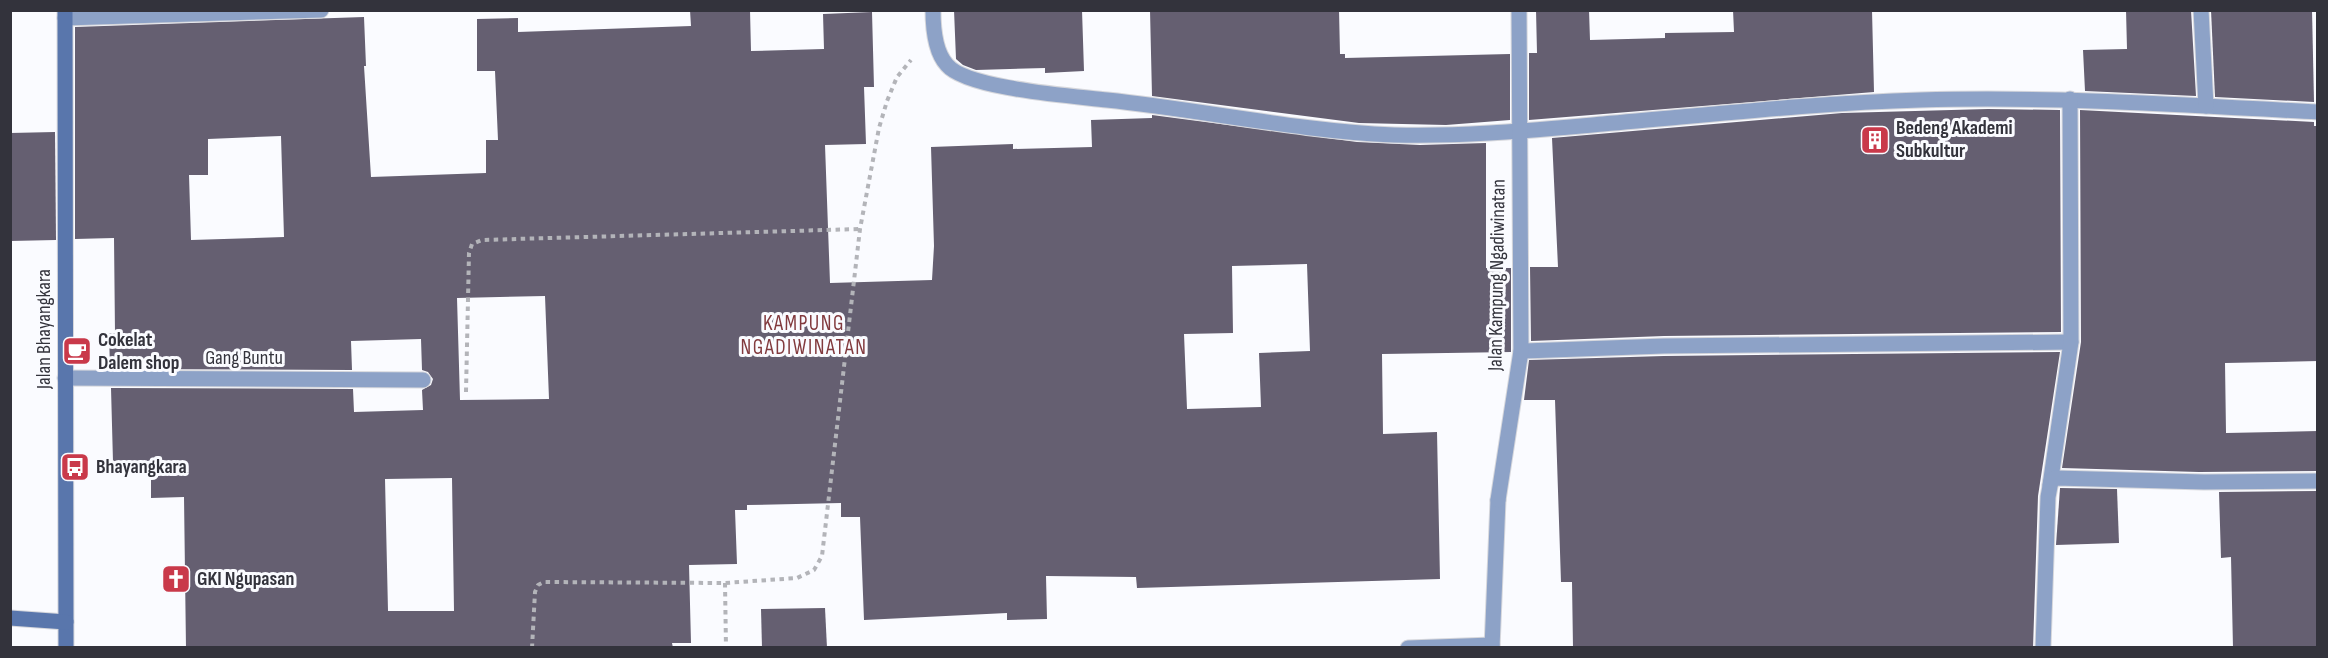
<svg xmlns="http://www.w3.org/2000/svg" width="2328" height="658" font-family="'Sofia Sans Condensed',sans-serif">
  <rect width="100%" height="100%" fill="#fafbff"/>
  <!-- building -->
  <g fill="#655f71" fill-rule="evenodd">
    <path d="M 690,10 L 750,10 L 751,51 L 824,49 L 823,14 L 872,12 L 874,87 L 864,87 L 866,144 L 825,145 L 830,283 L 932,280 L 934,246 L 931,147 L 1013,144 L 1013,149 L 1092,147 L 1091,120 L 1152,118 L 1152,115 L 1357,142 L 1420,145 L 1486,143 L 1486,268 L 1511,268 L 1511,352 L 1382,354 L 1383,434 L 1437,432 L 1440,579 L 1137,588 L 1136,577 L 1046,576 L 1047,619 L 1007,620 L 1007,613 L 864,620 L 860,517 L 841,517 L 841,503 L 747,505 L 747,510 L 735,510 L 737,564 L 689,565 L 691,643 L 672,643 L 673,648 L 186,648 L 184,497 L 151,498 L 151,461 L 113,462 L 111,388 L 353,389 L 354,412 L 423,410 L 422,390 L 431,385 L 433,379 L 428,372 L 422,370 L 421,339 L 351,341 L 352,370 L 110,369 L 109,333 L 115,333 L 114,238 L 75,239 L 75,27 L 364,17 L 366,66 L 364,66 L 371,177 L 486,173 L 486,140 L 498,140 L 495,71 L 477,71 L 477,19 L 518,18 L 518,32 L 691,26 ZM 281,136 L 284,237 L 191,240 L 189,175 L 208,175 L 208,139 ZM 1307,264 L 1310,351 L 1259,353 L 1261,407 L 1187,409 L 1184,334 L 1233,333 L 1232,266 ZM 545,296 L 549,399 L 460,400 L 457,298 ZM 452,478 L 454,611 L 388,611 L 385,479 Z"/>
    <path d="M 954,10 L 1082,10 L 1084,71 L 1045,73 L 1045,68 L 976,70 L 963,65 L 956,59 Z"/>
    <path d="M 1150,10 L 1339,10 L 1340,54 L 1345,54 L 1345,58 L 1510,54 L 1510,120 L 1446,125 L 1359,123 L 1152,96 Z"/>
    <path d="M 1536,10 L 1589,10 L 1590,40 L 1665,38 L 1665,33 L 1734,32 L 1733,10 L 1872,10 L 1874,92 L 1529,120 L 1529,53 L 1537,53 Z"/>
    <path d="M 2126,10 L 2191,10 L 2196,96 L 2085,91 L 2083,50 L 2127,49 Z"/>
    <path d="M 2211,10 L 2312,10 L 2314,102 L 2215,97 Z"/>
    <path d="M 1988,109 L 2060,110 L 2061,332 L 1664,336 L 1531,341 L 1530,267 L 1558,267 L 1552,138 L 1842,113 Z"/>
    <path d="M 2080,110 L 2314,122 L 2314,126 L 2318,126 L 2318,361 L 2225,363 L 2226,433 L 2318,431 L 2318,471 L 2199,472 L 2062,468 L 2081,342 Z"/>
    <path d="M 55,132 L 56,240 L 10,241 L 10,133 Z"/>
    <path d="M 2060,352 L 2038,496 L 2033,648 L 1573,648 L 1572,582 L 1561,582 L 1555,400 L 1524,400 L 1529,360 L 1664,356 Z"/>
    <path d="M 2060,488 L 2117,489 L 2119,543 L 2056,545 Z"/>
    <path d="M 2318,491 L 2318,648 L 2233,648 L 2231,557 L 2221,558 L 2219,492 Z"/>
    <path d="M 825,608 L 827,648 L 762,648 L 761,609 Z"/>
  </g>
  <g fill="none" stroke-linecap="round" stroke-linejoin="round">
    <!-- lane casing -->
    <g stroke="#d6d7dc" stroke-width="17">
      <g id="lane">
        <path d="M 65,378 L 423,380"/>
        <path d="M 1408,648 L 1492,645"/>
        <path d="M 1492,648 L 1498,500"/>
      </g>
    </g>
    <!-- street casing -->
    <g stroke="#d6d7dc" stroke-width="17">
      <g id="street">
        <path d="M 933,10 C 933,27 935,52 947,65 C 967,89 1074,96 1107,100 C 1203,110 1298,131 1394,135 C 1464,137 1534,130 1603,124 C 1709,115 1815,103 1920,100 C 2053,96 2185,105 2318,112"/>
        <path d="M 2201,10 L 2206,106"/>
        <path d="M 65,18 L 321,10"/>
        <path d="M 1521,351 L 1664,346 L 2071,342"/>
        <path d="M 2050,485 L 2071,342 L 2070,99"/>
        <path d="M 1498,500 L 1521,351 L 1519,10"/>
        <path d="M 2043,648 L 2048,497 L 2051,481 L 2056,478 L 2204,482 L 2318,481"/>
      </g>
    </g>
    <!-- secondary casing -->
    <g stroke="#d6d7dc" stroke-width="17">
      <g id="secondary">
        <path d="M 65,10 L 66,648"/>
        <path d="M 10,618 L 66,622"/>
      </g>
    </g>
    <!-- path -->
    <g stroke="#b3b4b9" stroke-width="4" stroke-dasharray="4.5 4.5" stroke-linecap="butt">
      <path d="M 466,392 L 469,253 L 472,244 L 482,240 L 860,229"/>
      <path d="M 725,583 L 726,648"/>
      <path d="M 532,648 L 535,592 L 538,585 L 544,582 L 725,583 L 797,578 L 814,570 L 822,556 L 860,229 L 879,128 L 887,101 L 897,77 L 911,60"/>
    </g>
    <!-- lane -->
    <use href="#lane" stroke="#8da2c7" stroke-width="15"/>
    <!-- street -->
    <use href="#street" stroke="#8da2c7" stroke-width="15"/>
    <!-- secondary -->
    <use href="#secondary" stroke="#5976ac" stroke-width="15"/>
  </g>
  <!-- icons -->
  <defs>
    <g id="building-square" transform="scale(1.5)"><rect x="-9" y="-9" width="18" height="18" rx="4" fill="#c9394a" stroke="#fafbff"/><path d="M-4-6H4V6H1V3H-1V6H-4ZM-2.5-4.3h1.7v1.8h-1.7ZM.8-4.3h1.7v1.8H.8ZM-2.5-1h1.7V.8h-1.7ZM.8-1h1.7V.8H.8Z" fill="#fff"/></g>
    <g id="cafe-square" transform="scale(1.5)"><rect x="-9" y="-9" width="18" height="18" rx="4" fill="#c9394a" stroke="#fafbff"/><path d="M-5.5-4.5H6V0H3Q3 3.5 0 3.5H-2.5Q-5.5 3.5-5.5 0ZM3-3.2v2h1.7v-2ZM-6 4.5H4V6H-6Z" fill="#fff"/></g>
    <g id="bus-square" transform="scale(1.5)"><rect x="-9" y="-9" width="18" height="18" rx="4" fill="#c9394a" stroke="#fafbff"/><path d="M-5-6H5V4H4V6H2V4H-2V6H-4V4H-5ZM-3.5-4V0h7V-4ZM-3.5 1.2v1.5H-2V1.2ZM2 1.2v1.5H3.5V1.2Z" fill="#fff"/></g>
    <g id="church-square" transform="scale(1.5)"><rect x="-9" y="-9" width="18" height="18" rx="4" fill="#c9394a" stroke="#fafbff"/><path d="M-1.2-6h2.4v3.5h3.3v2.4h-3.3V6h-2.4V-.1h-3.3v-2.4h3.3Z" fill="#fff"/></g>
  </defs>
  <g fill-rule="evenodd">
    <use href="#building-square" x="1875" y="140"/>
    <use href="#cafe-square" x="77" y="351"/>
    <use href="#bus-square" x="75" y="467"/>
    <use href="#church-square" x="176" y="579"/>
  </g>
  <g text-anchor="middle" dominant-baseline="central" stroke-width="6" stroke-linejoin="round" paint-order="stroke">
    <!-- poi labels -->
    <g font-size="20" font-weight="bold" fill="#33333c" stroke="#fafbff" text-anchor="start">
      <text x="1896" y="128">Bedeng Akademi<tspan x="1896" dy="23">Subkultur</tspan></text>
      <text x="98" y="340">Cokelat<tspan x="98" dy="23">Dalem shop</tspan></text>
      <text x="96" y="467">Bhayangkara</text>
      <text x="197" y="579">GKI Ngupasan</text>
    </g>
    <!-- street labels -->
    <g font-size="20" fill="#33333c" stroke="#fafbff">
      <text transform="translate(1497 275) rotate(-89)">Jalan Kampung Ngadiwinatan</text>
      <text transform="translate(44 329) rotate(-90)">Jalan Bhayangkara</text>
      <text x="244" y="358">Gang Buntu</text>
    </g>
    <!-- neighbourhood labels -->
    <g font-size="21" letter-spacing="1.5" fill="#823a3e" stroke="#fafbff">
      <text x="804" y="323">KAMPUNG<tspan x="804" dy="24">NGADIWINATAN</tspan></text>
    </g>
  </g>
  <!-- border -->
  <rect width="2328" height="658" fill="none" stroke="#33333c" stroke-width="24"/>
</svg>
